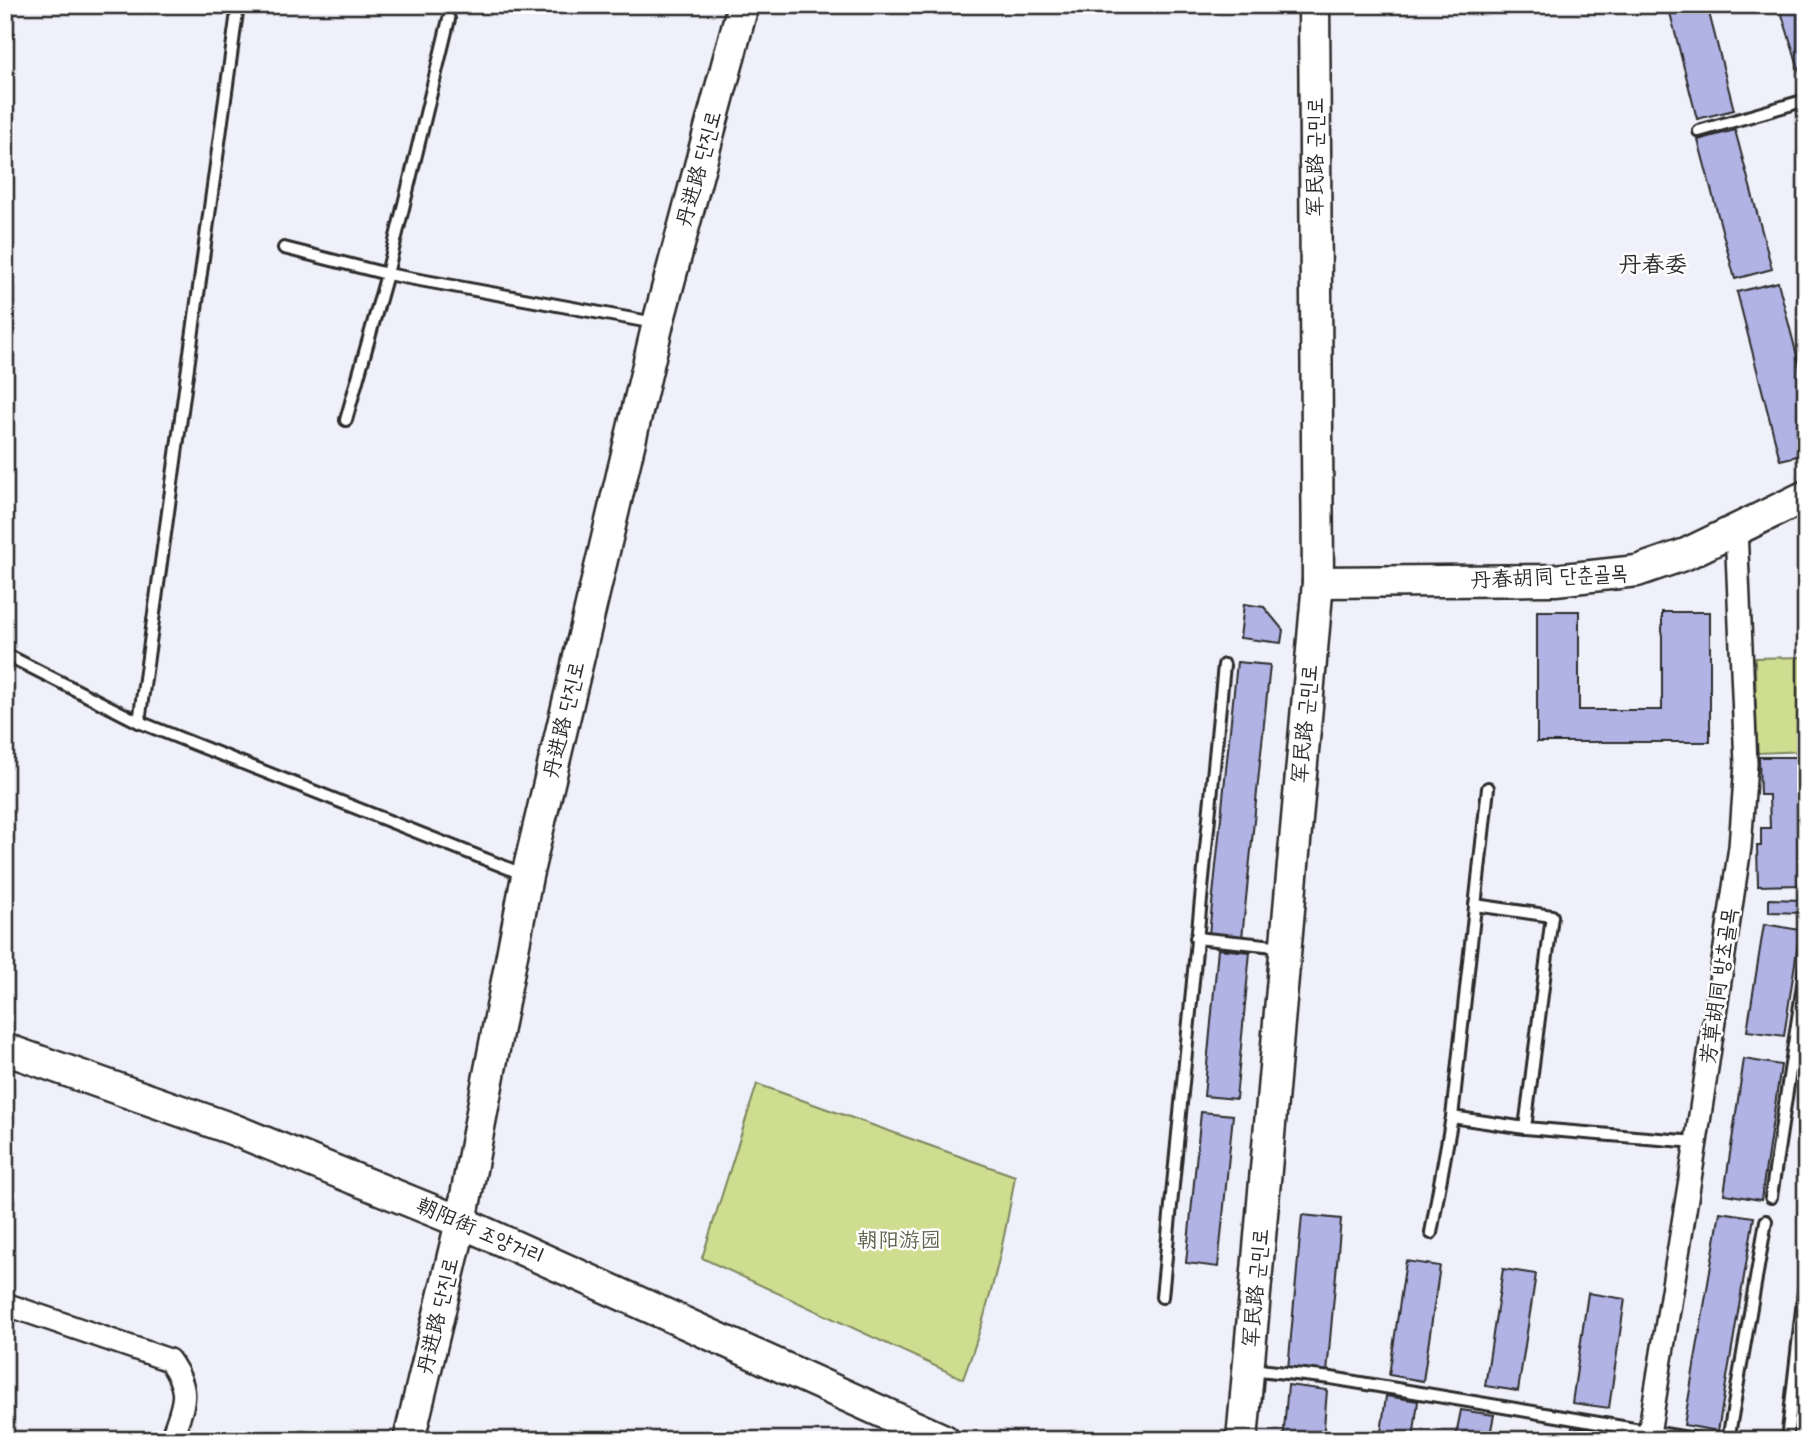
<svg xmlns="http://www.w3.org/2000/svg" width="1811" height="1445" font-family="'Balsamiq Sans','LXGW WenKai TC','Poor Story',sans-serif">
  <rect width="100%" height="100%" fill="#eff0fa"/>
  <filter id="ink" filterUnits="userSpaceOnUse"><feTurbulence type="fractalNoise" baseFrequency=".0143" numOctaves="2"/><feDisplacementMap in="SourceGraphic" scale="14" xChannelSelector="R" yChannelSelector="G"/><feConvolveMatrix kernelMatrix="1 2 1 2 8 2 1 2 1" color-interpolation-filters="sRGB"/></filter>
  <g filter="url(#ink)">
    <!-- green -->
    <g fill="#cfdd90" stroke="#7d845e" stroke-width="2">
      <path d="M 1806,657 L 1806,751 L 1757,753 L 1755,658 Z"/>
      <path d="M 757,1084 L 1015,1176 C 1004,1245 988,1314 963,1379 L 702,1258 Z"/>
    </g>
    <!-- building -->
    <g fill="#b0b3e4" stroke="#2b2b2b" stroke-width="2">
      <path d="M 1668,5 L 1707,5 L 1734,110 L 1697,119 Z"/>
      <path d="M 1779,5 L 1806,5 L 1806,84 L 1804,85 Z"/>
      <path d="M 1735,130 L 1772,269 L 1735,279 L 1698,140 Z"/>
      <path d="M 1778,282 L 1806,391 L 1806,454 L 1780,460 L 1737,292 Z"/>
      <path d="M 1244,604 L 1264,607 L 1283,630 L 1281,643 L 1240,638 Z"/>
      <path d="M 1537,611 L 1579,611 L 1579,710 L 1662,710 L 1662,612 L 1710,612 L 1710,742 L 1537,742 Z"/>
      <path d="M 1237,662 L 1270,665 L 1242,938 L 1209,934 Z"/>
      <path d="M 1759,757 L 1798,757 L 1800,885 L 1758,886 L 1757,846 L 1761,846 L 1761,828 L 1770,828 L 1769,795 L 1760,795 Z"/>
      <path d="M 1769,899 L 1802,900 L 1801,913 L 1769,912 Z"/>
      <path d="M 1764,924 L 1800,930 L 1784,1036 L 1747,1031 Z"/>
      <path d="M 1218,949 L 1250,952 L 1236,1099 L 1204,1096 Z"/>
      <path d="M 1744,1059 L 1781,1065 L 1761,1200 L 1724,1194 Z"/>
      <path d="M 1201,1112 L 1233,1115 L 1218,1267 L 1186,1263 Z"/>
      <path d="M 1720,1212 L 1754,1217 L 1718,1431 L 1684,1425 Z"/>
      <path d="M 1302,1215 L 1341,1219 L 1327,1373 L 1288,1369 Z"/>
      <path d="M 1406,1261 L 1440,1266 L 1423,1381 L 1389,1375 Z"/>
      <path d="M 1503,1269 L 1536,1274 L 1518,1391 L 1485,1386 Z"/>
      <path d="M 1588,1293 L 1625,1299 L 1609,1408 L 1572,1403 Z"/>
      <path d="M 1806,1334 L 1806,1440 L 1794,1440 Z"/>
      <path d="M 1288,1385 L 1327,1390 L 1323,1440 L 1283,1440 Z"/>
      <path d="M 1386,1396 L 1418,1401 L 1413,1440 L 1380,1440 Z"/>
      <path d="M 1461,1410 L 1494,1415 L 1489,1440 L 1455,1440 Z"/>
      <path d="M 1572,1427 L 1608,1434 L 1607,1440 L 1570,1440 Z"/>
    </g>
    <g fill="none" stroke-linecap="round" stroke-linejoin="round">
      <!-- lane casing -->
      <g stroke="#2b2b2b" stroke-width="16">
        <g id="lane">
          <path d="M 1699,131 L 1806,100"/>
          <path d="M 284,248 L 387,274 L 655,323"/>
          <path d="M 346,420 L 387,274 L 449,19"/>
          <path d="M 5,654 L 139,722 L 525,875"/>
          <path d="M 139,722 L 238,5"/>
          <path d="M 1475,905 L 1552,916 L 1525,1128"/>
          <path d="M 1196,938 L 1284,947"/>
          <path d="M 1452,1117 L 1525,1128 L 1696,1142"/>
          <path d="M 1771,1197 L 1806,965"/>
          <path d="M 1431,1233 L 1452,1117 L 1488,788"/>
          <path d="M 1162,1297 L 1224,665"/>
          <path d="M 1250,1369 L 1331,1378 L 1700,1440"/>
          <path d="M 1728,1440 L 1766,1221"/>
          <path d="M 1787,1440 L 1806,1274"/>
        </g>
      </g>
      <!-- street casing -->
      <g stroke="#2b2b2b" stroke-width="26">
        <g id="street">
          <path d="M 5,1304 L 169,1360 C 193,1394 183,1403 171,1440"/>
          <path d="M 1648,1440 L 1696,1142 L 1740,847 L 1746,764 L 1736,529"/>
        </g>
      </g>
      <!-- secondary casing -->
      <g stroke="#2b2b2b" stroke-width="35">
        <g id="secondary">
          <path d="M 1318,582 L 1555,580 L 1637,571 L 1686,554 L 1806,496"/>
          <path d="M 5,1049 L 232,1129 L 461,1222 L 944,1440"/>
          <path d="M 409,1440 L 461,1222 L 527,876 L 658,323 L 743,5"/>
          <path d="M 1242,1440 L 1318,582 L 1314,5"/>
        </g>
      </g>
      <!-- lane -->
      <use href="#lane" stroke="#fff" stroke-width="10"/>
      <!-- street -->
      <use href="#street" stroke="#fff" stroke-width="21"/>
      <!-- secondary -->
      <use href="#secondary" stroke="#fff" stroke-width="30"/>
    </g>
  </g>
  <g text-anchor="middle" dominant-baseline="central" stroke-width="5" stroke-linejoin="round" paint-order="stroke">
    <!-- street labels -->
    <g font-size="21" fill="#2b2b2b" stroke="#fff">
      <text transform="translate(1315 157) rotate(-90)">军民路 군민로</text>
      <text transform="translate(699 169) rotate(-75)">丹进路 단진로</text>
      <text transform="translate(1549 577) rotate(-3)">丹春胡同 단춘골목</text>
      <text transform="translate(564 720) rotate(-77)">丹进路 단진로</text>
      <text transform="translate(1305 724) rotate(-85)">军民路 군민로</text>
      <text transform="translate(1719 986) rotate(-82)">芳草胡同 방초골목</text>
      <text transform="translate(480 1231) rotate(23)">朝阳街 조양거리</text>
      <text transform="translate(1256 1288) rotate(-85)">军民路 군민로</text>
      <text transform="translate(438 1316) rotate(-77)">丹进路 단진로</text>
    </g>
    <!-- park labels -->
    <g font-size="21" fill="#5c6049" stroke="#fff">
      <text x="899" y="1240">朝阳游园</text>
    </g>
    <!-- neighbourhood labels -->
    <g font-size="23" fill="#2b2b2b" stroke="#fff">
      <text x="1653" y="265">丹春委</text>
    </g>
  </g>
  <!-- margin -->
  <rect width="1811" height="1445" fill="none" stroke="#fff" stroke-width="28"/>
  <rect x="14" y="14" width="1783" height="1417" fill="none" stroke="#2b2b2b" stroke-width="2.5" filter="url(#ink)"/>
</svg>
